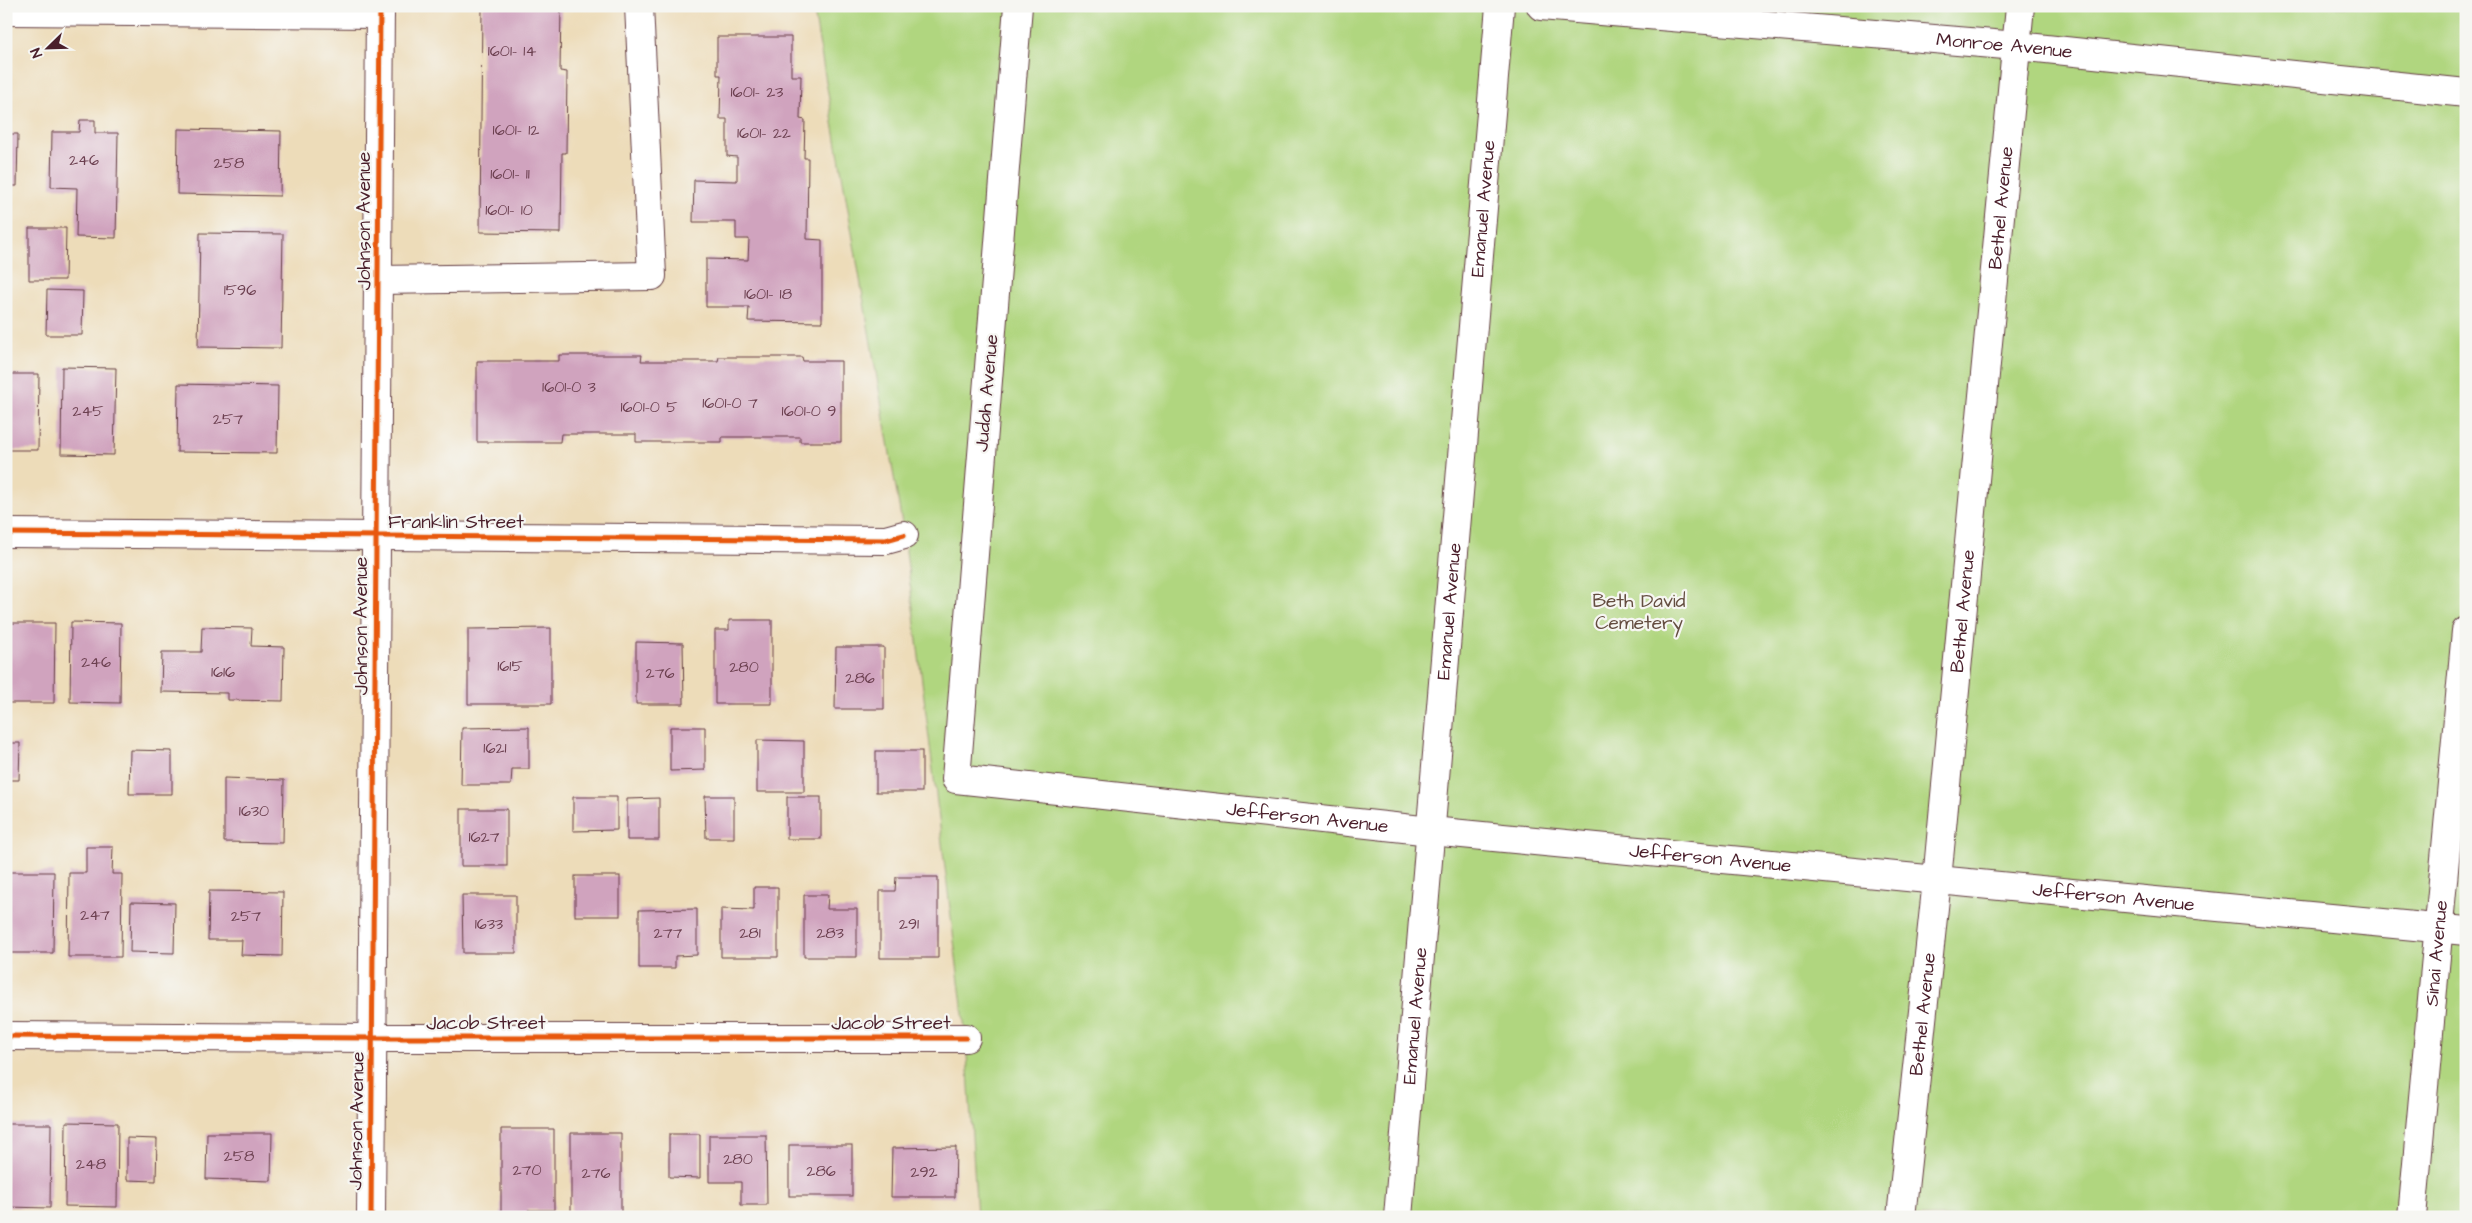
<svg xmlns="http://www.w3.org/2000/svg" width="2472" height="1223" font-family="'Architects Daughter',sans-serif">
  <rect width="100%" height="100%" fill="#f6f6f2"/>
  <filter id="ink" filterUnits="userSpaceOnUse"><feTurbulence type="fractalNoise" baseFrequency=".02" numOctaves="2"/><feDisplacementMap in="SourceGraphic" scale="10" xChannelSelector="R" yChannelSelector="G"/><feConvolveMatrix kernelMatrix="1 2 1 2 8 2 1 2 1" color-interpolation-filters="sRGB"/></filter>
  <filter id="wash" filterUnits="userSpaceOnUse"><feTurbulence type="fractalNoise" baseFrequency=".0096" numOctaves="4" result="noise"/><feDisplacementMap in="SourceGraphic" scale="20" xChannelSelector="R" yChannelSelector="G"/><feGaussianBlur stdDeviation="1.12" result="paint"/><feColorMatrix in="noise" values="0 0 0 0 0 0 0 0 0 0 0 0 0 0 0 0 0 1.4 0 .05"/><feComposite in="paint" operator="in"/></filter>
  <g filter="url(#wash)">
    <rect width="100%" height="100%" fill="#eddcb9"/>
    <!-- green -->
    <path fill="#b0d67f" stroke="#7d7a55" d="M 813,6 L 2466,6 L 2466,1217 L 977,1217 L 966,1038 L 904,535 Z"/>
    <g id="blocks">
      <!-- building -->
      <g fill="#d0a3be">
        <path d="M 482,6 L 561,6 L 560,71 L 567,72 L 566,153 L 562,153 L 561,233 L 480,232 Z"/>
        <path d="M 717,37 L 791,37 L 791,76 L 801,76 L 800,119 L 805,120 L 804,158 L 808,158 L 807,239 L 822,240 L 822,322 L 748,321 L 749,307 L 706,307 L 706,259 L 748,260 L 749,239 L 736,239 L 736,222 L 693,222 L 694,180 L 737,181 L 737,157 L 727,156 L 727,119 L 720,119 L 721,75 L 717,75 Z"/>
        <path d="M 80,120 L 95,120 L 95,133 L 118,133 L 116,238 L 76,237 L 77,188 L 51,187 L 52,132 L 79,132 Z"/>
        <path d="M 178,129 L 281,131 L 280,196 L 177,194 Z"/>
        <path d="M 6,134 L 18,134 L 17,186 L 6,186 Z"/>
        <path d="M 29,228 L 66,228 L 65,280 L 29,280 Z"/>
        <path d="M 200,233 L 283,234 L 281,348 L 198,347 Z"/>
        <path d="M 47,290 L 83,291 L 82,335 L 46,335 Z"/>
        <path d="M 559,355 L 642,355 L 641,361 L 718,361 L 719,357 L 802,357 L 803,361 L 841,361 L 841,442 L 800,442 L 800,437 L 722,437 L 722,442 L 636,442 L 636,434 L 561,434 L 560,442 L 477,442 L 477,361 L 559,361 Z"/>
        <path d="M 62,367 L 116,368 L 114,455 L 61,454 Z"/>
        <path d="M 6,374 L 39,374 L 38,450 L 6,450 Z"/>
        <path d="M 178,384 L 278,386 L 277,453 L 177,452 Z"/>
        <path d="M 729,620 L 772,620 L 772,704 L 715,704 L 715,630 L 729,630 Z"/>
        <path d="M 71,622 L 121,623 L 120,703 L 70,702 Z"/>
        <path d="M 6,623 L 55,623 L 54,703 L 6,703 Z"/>
        <path d="M 202,627 L 252,628 L 251,646 L 284,647 L 283,701 L 228,700 L 228,693 L 161,692 L 162,652 L 201,652 Z"/>
        <path d="M 551,628 L 551,704 L 468,704 L 468,629 Z"/>
        <path d="M 636,642 L 683,643 L 684,704 L 636,704 Z"/>
        <path d="M 836,647 L 884,647 L 884,709 L 835,709 Z"/>
        <path d="M 529,727 L 529,769 L 512,769 L 511,785 L 461,785 L 462,728 Z"/>
        <path d="M 670,727 L 705,727 L 705,770 L 670,771 Z"/>
        <path d="M 757,740 L 804,741 L 804,792 L 757,792 Z"/>
        <path d="M 6,743 L 20,743 L 19,780 L 6,780 Z"/>
        <path d="M 130,750 L 172,751 L 172,794 L 129,794 Z"/>
        <rect x="876" y="751" width="46" height="41"/>
        <path d="M 224,778 L 284,780 L 283,843 L 224,842 Z"/>
        <path d="M 705,796 L 734,796 L 734,838 L 706,838 Z"/>
        <path d="M 573,797 L 617,797 L 617,830 L 573,831 Z"/>
        <rect x="787" y="797" width="34" height="42"/>
        <path d="M 659,798 L 659,840 L 627,840 L 627,799 Z"/>
        <rect x="461" y="809" width="46" height="57"/>
        <path d="M 86,847 L 113,847 L 112,874 L 122,874 L 121,957 L 68,957 L 69,873 L 86,873 Z"/>
        <path d="M 6,872 L 54,872 L 53,953 L 6,953 Z"/>
        <rect x="575" y="876" width="45" height="40"/>
        <path d="M 896,877 L 938,877 L 938,958 L 880,958 L 880,891 L 895,891 Z"/>
        <path d="M 754,887 L 778,887 L 778,957 L 721,957 L 721,909 L 754,910 Z"/>
        <path d="M 209,891 L 283,892 L 282,956 L 241,955 L 242,940 L 208,940 Z"/>
        <path d="M 462,895 L 516,895 L 516,953 L 463,953 Z"/>
        <path d="M 804,895 L 828,895 L 827,909 L 857,909 L 857,957 L 804,957 Z"/>
        <path d="M 131,902 L 175,903 L 174,953 L 130,952 Z"/>
        <path d="M 697,909 L 697,955 L 675,956 L 675,968 L 639,968 L 639,910 Z"/>
        <path d="M 66,1122 L 118,1123 L 117,1207 L 65,1206 Z"/>
        <path d="M 6,1124 L 51,1124 L 50,1208 L 6,1207 Z"/>
        <path d="M 501,1129 L 554,1129 L 554,1210 L 528,1210 L 528,1217 L 501,1217 Z"/>
        <path d="M 207,1133 L 272,1133 L 271,1181 L 206,1179 Z"/>
        <path d="M 571,1133 L 621,1133 L 621,1214 L 571,1213 Z"/>
        <path d="M 669,1134 L 700,1134 L 700,1178 L 669,1177 Z"/>
        <path d="M 709,1135 L 766,1135 L 767,1205 L 741,1205 L 741,1182 L 709,1182 Z"/>
        <path d="M 127,1138 L 157,1139 L 156,1181 L 127,1180 Z"/>
        <rect x="789" y="1145" width="63" height="51"/>
        <path d="M 956,1147 L 955,1197 L 891,1197 L 892,1148 Z"/>
      </g>
    </g>
  </g>
  <g filter="url(#ink)">
    <use href="#blocks" fill-opacity="0" stroke="#623b40" stroke-width="1"/>
    <g fill="none" stroke-linecap="round" stroke-linejoin="round">
      <!-- minor casing -->
      <g stroke="#623b40" stroke-width="30">
        <g id="minor">
          <path id="s1" d="M 1018,6 L 956,779 L 1431,831 L 2466,931"/>
          <path id="s2" d="M 1541,6 L 2017,46 L 2466,93"/>
          <path d="M 6,11 L 380,14"/>
          <path d="M 378,280 L 652,276 L 639,6"/>
          <path d="M 6,533 L 886,540 L 904,535"/>
          <path d="M 6,1036 L 373,1038 L 966,1038"/>
          <path d="M 371,1217 L 380,6"/>
          <path id="s3" d="M 1398,1217 L 1500,6"/>
          <path id="s4" d="M 1901,1217 L 1937,880 L 2020,6"/>
          <path id="s5" d="M 2412,1217 L 2466,631"/>
        </g>
      </g>
      <!-- minor -->
      <use href="#minor" stroke="#fff" stroke-width="28"/>
      <!-- cycleway casing -->
      <g stroke="#f6f6f2" stroke-width="8">
        <g id="cycleway">
          <path d="M 6,533 L 886,540 L 904,535"/>
          <path d="M 6,1036 L 373,1038 L 966,1038"/>
          <path d="M 371,1217 L 380,6"/>
        </g>
      </g>
      <!-- cycleway -->
      <use href="#cycleway" stroke="#e8590c" stroke-width="5"/>
    </g>
  </g>
  <g text-anchor="middle" dominant-baseline="central" stroke-width="4.5" stroke-linejoin="round" paint-order="stroke">
    <!-- number labels -->
    <g font-size="16" fill="#6c4050">
      <text x="512" y="51">1601- 14</text>
      <text x="757" y="92">1601- 23</text>
      <text x="516" y="130">1601- 12</text>
      <text x="764" y="133">1601- 22</text>
      <text x="84" y="160">246</text>
      <text x="229" y="163">258</text>
      <text x="510" y="174">1601- 11</text>
      <text x="509" y="210">1601- 10</text>
      <text x="240" y="290">1596</text>
      <text x="768" y="294">1601- 18</text>
      <text x="569" y="387">1601-0 3</text>
      <text x="730" y="403">1601-0 7</text>
      <text x="649" y="407">1601-0 5</text>
      <text x="88" y="411">245</text>
      <text x="809" y="411">1601-0 9</text>
      <text x="228" y="419">257</text>
      <text x="96" y="662">246</text>
      <text x="510" y="666">1615</text>
      <text x="744" y="667">280</text>
      <text x="223" y="672">1616</text>
      <text x="660" y="673">276</text>
      <text x="860" y="678">286</text>
      <text x="495" y="748">1621</text>
      <text x="254" y="811">1630</text>
      <text x="484" y="837">1627</text>
      <text x="95" y="915">247</text>
      <text x="246" y="916">257</text>
      <text x="489" y="924">1633</text>
      <text x="909" y="924">291</text>
      <text x="668" y="933">277</text>
      <text x="750" y="933">281</text>
      <text x="830" y="933">283</text>
      <text x="239" y="1156">258</text>
      <text x="738" y="1159">280</text>
      <text x="91" y="1164">248</text>
      <text x="527" y="1170">270</text>
      <text x="821" y="1171">286</text>
      <text x="924" y="1172">292</text>
      <text x="596" y="1173">276</text>
    </g>
    <!-- street labels -->
    <g font-size="19" fill="#4a1f2b" stroke="#f6f6f2">
      <text stroke="none"><textPath href="#s2" startOffset="465">Monroe Avenue</textPath></text>
      <text stroke="none"><textPath href="#s3" startOffset="1012">Emanuel Avenue</textPath></text>
      <text stroke="none"><textPath href="#s4" startOffset="1014">Bethel Avenue</textPath></text>
      <text transform="translate(364 221) rotate(-90)">Johnson Avenue</text>
      <text transform="translate(987 393) rotate(-85)">Judah Avenue</text>
      <text x="456" y="522">Franklin Street</text>
      <text stroke="none"><textPath href="#s3" startOffset="608">Emanuel Avenue</textPath></text>
      <text stroke="none"><textPath href="#s4" startOffset="609">Bethel Avenue</textPath></text>
      <text transform="translate(361 626) rotate(-90)">Johnson Avenue</text>
      <text stroke="none"><textPath href="#s1" startOffset="1129">Jefferson Avenue</textPath></text>
      <text stroke="none"><textPath href="#s1" startOffset="1534">Jefferson Avenue</textPath></text>
      <text stroke="none"><textPath href="#s1" startOffset="1939">Jefferson Avenue</textPath></text>
      <text stroke="none"><textPath href="#s5" startOffset="265">Sinai Avenue</textPath></text>
      <text stroke="none"><textPath href="#s3" startOffset="202">Emanuel Avenue</textPath></text>
      <text stroke="none"><textPath href="#s4" startOffset="204">Bethel Avenue</textPath></text>
      <text x="486" y="1023">Jacob Street</text>
      <text x="891" y="1023">Jacob Street</text>
      <text transform="translate(357 1121) rotate(-89)">Johnson Avenue</text>
    </g>
    <!-- park labels -->
    <g font-size="19" fill="#644d40" stroke="#f6f6f2">
      <text x="1639" y="601">Beth David<tspan x="1639" dy="22">Cemetery</tspan></text>
    </g>
  </g>
  <!-- margin -->
  <rect width="2472" height="1223" fill="none" stroke="#f6f6f2" stroke-width="25"/>
  <!-- north arrow -->
  <g transform="translate(48 48) rotate(247)" stroke="#f6f6f2" stroke-width="4" paint-order="stroke">
  <path d="M0-4L9 19L0 12L-9 19Z" fill="#4a1f2b"/>
  <text y="-8" font-size="14" font-weight="bold" text-anchor="middle" fill="#4a1f2b">N</text>
  </g>
</svg>
